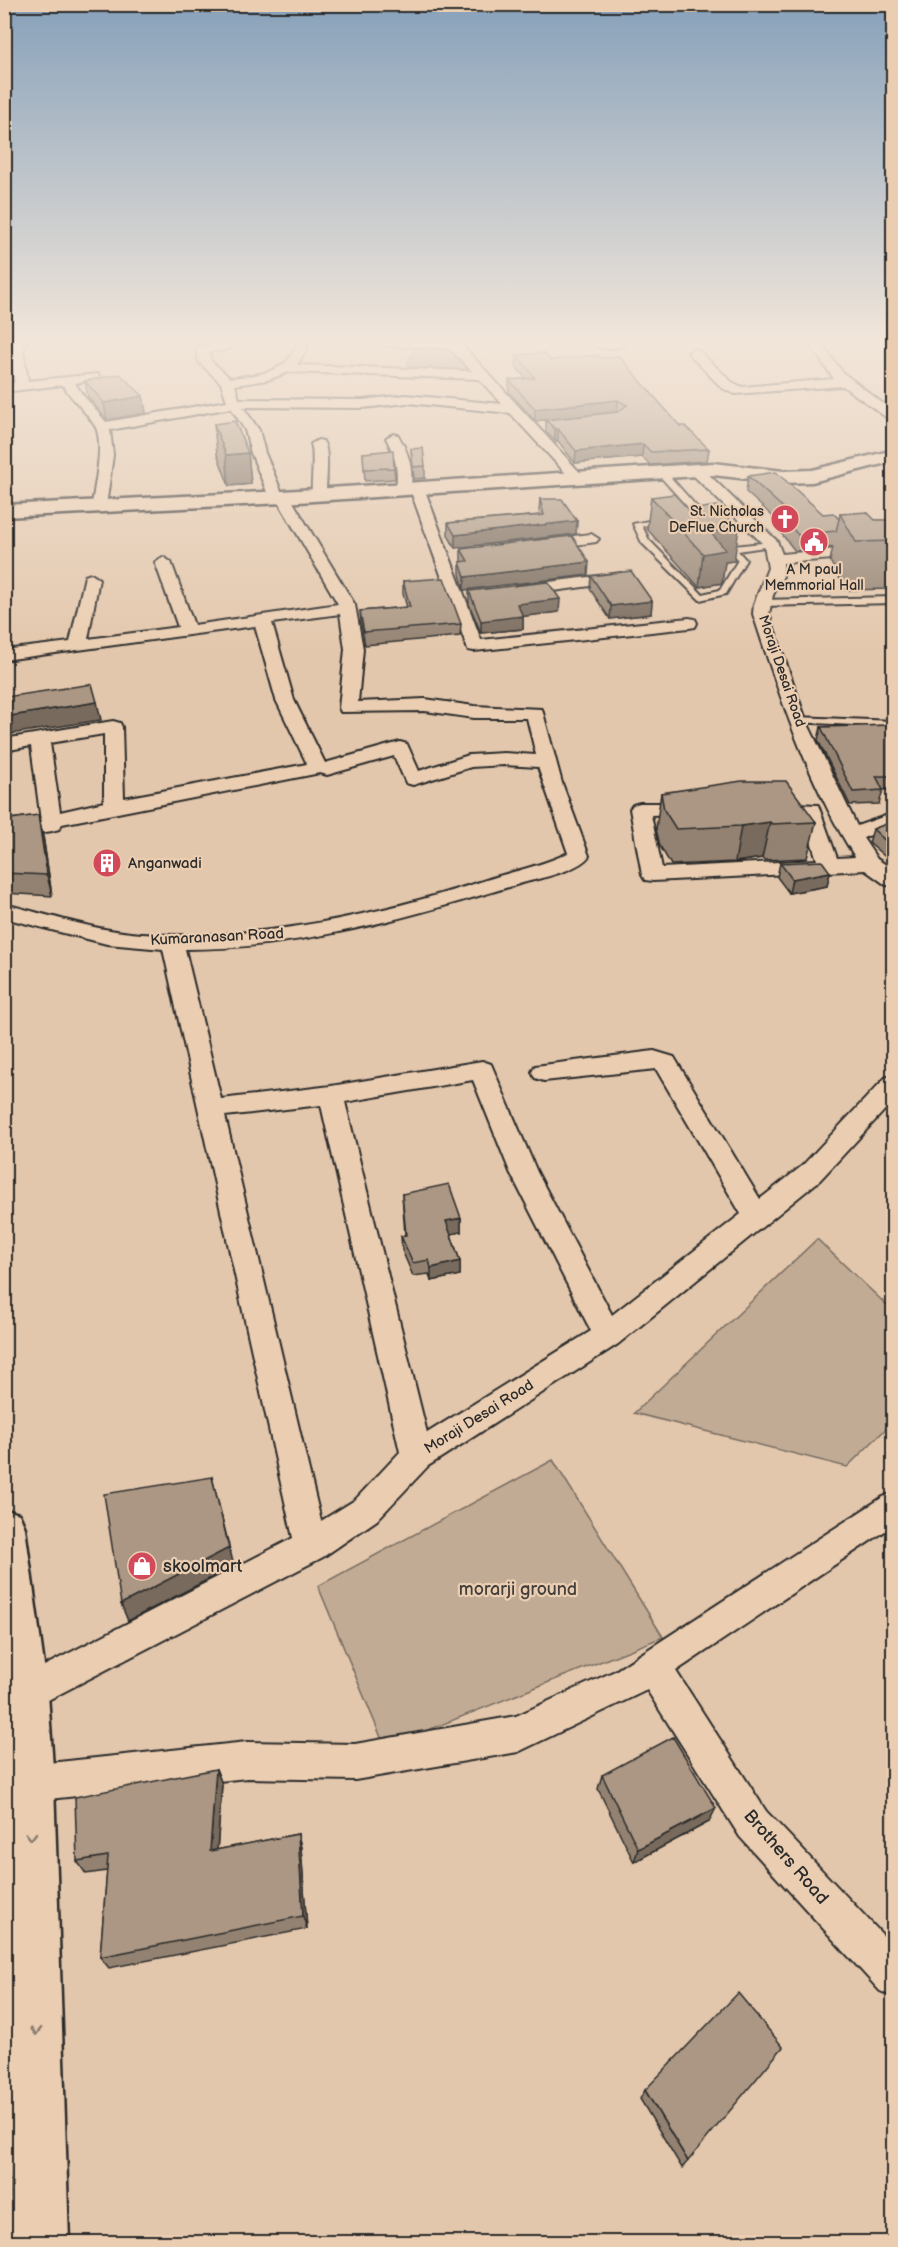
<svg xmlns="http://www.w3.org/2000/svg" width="898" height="2247" font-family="'Balsamiq Sans',sans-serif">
  <rect width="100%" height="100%" fill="#e3c7ac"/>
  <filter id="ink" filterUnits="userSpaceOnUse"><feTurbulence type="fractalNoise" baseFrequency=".0167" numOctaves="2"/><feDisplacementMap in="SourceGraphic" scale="12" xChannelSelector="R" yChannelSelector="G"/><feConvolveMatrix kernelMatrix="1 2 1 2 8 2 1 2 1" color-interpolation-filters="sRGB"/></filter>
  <g filter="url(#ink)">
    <!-- green -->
    <g fill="#c1ab94" stroke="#766b60" stroke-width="1.5">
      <path d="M 817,1239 L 893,1311 L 893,1422 L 847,1467 L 634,1413 Z"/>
      <path d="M 553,1460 L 663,1637 L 385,1747 L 318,1586 Z"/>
    </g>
    <!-- water -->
    <path fill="#958576" stroke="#6b6158" stroke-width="1.5" d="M 416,347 L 449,348 L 473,371 L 410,374 L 407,362 Z"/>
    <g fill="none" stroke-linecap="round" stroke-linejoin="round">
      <!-- lane casing -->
      <g stroke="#2b2b2b" stroke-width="4">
        <g id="lane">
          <path d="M 659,471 L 665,471 L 702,513 L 702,517 L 686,519 L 686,515 L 694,514 L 659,475 Z"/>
          <path d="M 664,518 L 667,518 L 667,522 L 642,526 L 649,540 L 702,594 L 720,590 L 738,560 L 721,543 L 721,539 L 727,539 L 734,546 L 771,542 L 775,544 L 771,546 L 738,551 L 746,560 L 726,594 L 700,600 L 642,543 L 633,524 Z"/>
          <path d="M 894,597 L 894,603 L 761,606 L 757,603 L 761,600 Z"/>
          <path d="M 797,717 L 894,721 L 894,727 L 794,722 L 792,720 Z"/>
        </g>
      </g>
      <!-- street casing -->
      <g stroke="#2b2b2b" stroke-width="4">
        <g id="street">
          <path d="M 14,342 L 26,342 L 23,351 L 28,381 L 98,374 L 99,377 L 98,380 L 75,383 L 82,394 L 106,422 L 227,401 L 221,383 L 199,362 L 196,349 L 198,346 L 230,342 L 232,346 L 230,349 L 209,352 L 211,361 L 230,378 C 249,376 269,375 285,363 C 290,359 294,350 298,343 L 302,342 L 308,346 L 297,365 L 472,371 L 449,348 L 388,346 L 382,342 L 456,342 L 461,344 L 585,478 L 578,482 L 573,481 L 510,413 L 407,403 L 363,408 L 243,407 L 259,430 L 265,453 L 282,493 L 288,494 L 290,497 L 355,605 L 363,649 L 358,702 L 425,699 L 474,706 L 542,709 L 562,783 L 589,856 C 579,871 536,879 519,884 C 409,917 301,949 185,949 L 221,1099 L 331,1086 L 482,1061 L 491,1064 L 537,1172 L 612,1315 L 741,1214 L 656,1069 L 544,1081 L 535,1078 L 532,1072 L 535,1066 L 654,1051 L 674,1057 L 760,1199 L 802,1166 L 885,1078 L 894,1075 L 894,1100 L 820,1180 L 618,1344 L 428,1466 L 377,1520 L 323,1557 L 25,1712 L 13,1706 L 7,1694 L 13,1682 L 293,1538 L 163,949 L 107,944 L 4,918 L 4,904 C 50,915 95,931 142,934 C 259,941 375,916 486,880 C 513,871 542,866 568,853 L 538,767 L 504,765 L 471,767 L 413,785 L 406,783 L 394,756 L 327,775 L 320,773 L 62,824 L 59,829 L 52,831 L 4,839 L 4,827 L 41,821 L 31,746 L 4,751 L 4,739 L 113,721 L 120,723 L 122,727 L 124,798 L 307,764 L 276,700 L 255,626 L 4,660 L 4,650 L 70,642 L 85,576 L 91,574 L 99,579 L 88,639 L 178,627 L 155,562 L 163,557 L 171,562 L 194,625 L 338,604 L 278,501 L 271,500 L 269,497 L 251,453 L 245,430 L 231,408 L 110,430 L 113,455 L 106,506 L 104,509 L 94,509 L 92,506 C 94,486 105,443 95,426 C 86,411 72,400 63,385 L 4,392 L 4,384 L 15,383 L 11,351 ZM 289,372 L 479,379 L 502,404 L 406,395 L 363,400 L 239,399 L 235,385 L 267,380 ZM 340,614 L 345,649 L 339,708 L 341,712 L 425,711 L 474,718 L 527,718 L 536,755 L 504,753 L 469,755 L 419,771 L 407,744 L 400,742 L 325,763 L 294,700 L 272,623 ZM 104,734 L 104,802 L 60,812 L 50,743 ZM 473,1080 L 510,1172 L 591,1331 L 427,1433 L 345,1102 ZM 321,1105 L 400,1452 L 355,1500 L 321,1521 L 225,1116 Z"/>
          <path d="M 596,342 L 629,342 C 621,348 602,351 594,345 Z"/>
          <path d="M 808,342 L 820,342 L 842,372 L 894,412 L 894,423 L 843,386 L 735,394 L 722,388 L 688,353 L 694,349 L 698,350 L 732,382 L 742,387 L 834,379 Z"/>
          <path d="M 393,434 L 398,435 C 408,451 413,467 411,486 L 417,484 L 424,488 L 481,640 L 689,618 L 695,619 L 697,623 L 695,627 L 689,628 L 474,651 L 468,650 L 410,489 L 403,493 L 396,489 C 399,470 395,455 386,438 Z"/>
          <path d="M 318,440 L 323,441 C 330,452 326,479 326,494 L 319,498 L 312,494 C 311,481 315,453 311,444 Z"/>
          <path d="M 696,466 L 701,467 L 777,541 L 782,554 L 894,544 L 894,554 L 783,563 L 783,576 L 773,595 L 769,614 L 806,720 L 857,826 L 894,813 L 894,826 L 863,838 L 877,859 L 894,870 L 894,886 L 886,885 L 865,870 L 653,881 L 645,880 L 642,875 L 630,809 L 633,805 L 640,803 L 693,803 L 700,805 L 703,809 L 700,813 L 651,815 L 662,868 L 817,860 L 803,815 L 765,813 L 762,809 L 765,805 L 772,803 L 818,805 L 837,858 L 855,857 C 808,783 780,697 753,614 L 754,604 L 768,568 L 764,545 L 691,473 L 689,470 Z"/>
          <path d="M 591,534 L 599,539 L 596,542 L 540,550 L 532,545 L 540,540 Z"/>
          <path d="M 621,573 L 629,578 L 627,581 L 517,596 L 509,591 L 517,586 Z"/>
          <path d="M 894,1492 L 894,1525 L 676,1671 L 766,1811 L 894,1947 L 894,1997 L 880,1991 L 740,1837 L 647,1690 L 518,1752 L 355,1780 L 247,1778 L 30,1801 L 17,1796 L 12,1783 L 17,1770 L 30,1765 L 247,1742 L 355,1744 L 516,1716 L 615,1671 L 883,1497 Z"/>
        </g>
      </g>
      <!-- secondary casing -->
      <g stroke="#2b2b2b" stroke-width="5">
        <path id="secondary" d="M 894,450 L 894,461 L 812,482 L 784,483 L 713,475 L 283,503 L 4,517 L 4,505 L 283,491 L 713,463 L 784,471 L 812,470 Z"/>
      </g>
      <!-- primary casing -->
      <g stroke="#2b2b2b" stroke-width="5">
        <path id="primary" d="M 4,1509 L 19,1514 L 25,1528 L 48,1694 L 54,1783 L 69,2242 L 11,2242 L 4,1744 Z"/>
      </g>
      <!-- lane -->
      <use href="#lane" fill="#ebceb1" fill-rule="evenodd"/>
      <!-- street -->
      <use href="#street" fill="#ebceb1" fill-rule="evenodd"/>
      <!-- secondary -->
      <use href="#secondary" fill="#ebceb1" fill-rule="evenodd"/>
      <!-- primary -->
      <use href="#primary" fill="#ebceb1" fill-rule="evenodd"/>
    </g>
    <!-- wall -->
    <g fill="#938271" stroke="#2b2b2b" stroke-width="1.5">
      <path d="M 517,355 L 550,360 L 600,358 L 680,426 L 709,449 L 707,461 L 650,465 L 642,457 L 575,463 L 558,441 L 555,441 L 546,432 L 546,420 L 617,412 L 535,421 L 509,392 L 509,380 L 526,379 L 516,367 Z"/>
      <path d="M 85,381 L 143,396 L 146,413 L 107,420 L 88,397 Z"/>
      <path d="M 214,424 L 248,453 L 251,484 L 229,486 L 217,454 Z"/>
      <path d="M 411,449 L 425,466 L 425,478 L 414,479 Z"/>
      <path d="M 363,453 L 394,468 L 395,479 L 365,481 Z"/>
      <path d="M 748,476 L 823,514 L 839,519 L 840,514 L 875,520 L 894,520 L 894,589 L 846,590 L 830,561 L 833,547 L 795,551 L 781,533 L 782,525 L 746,492 Z"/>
      <path d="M 651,497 L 734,561 L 725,562 L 722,583 L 699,587 L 647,529 Z"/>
      <path d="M 540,499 L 577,521 L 576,534 L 455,548 L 448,535 L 448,523 L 540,515 L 539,511 Z"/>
      <path d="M 461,549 L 588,575 L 464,590 L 460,574 L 460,562 L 461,561 Z"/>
      <path d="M 591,576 L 652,601 L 651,614 L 610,619 L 590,589 Z"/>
      <path d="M 403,581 L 461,624 L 460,636 L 365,645 L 361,624 L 360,611 L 407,607 L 403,594 Z"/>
      <path d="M 469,591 L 559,612 L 523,616 L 523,629 L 481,633 L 469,604 Z"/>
      <path d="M 894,725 L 894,789 L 883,790 L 879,804 L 850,805 L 818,740 L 821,727 Z"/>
      <path d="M 661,793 L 816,822 L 807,858 L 765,860 L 762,858 L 735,862 L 671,865 L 660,846 L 656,829 Z"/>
      <path d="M 38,815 L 43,836 L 52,896 L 4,893 L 4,820 Z"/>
      <path d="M 894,821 L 894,859 L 889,860 L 869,843 L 873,829 Z"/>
      <path d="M 780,863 L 830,872 L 827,886 L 789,893 L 777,877 Z"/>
      <path d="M 402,1194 L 461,1218 L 461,1232 L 451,1234 L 460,1261 L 460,1275 L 431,1281 L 429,1274 L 413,1276 L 402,1250 L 401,1236 L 405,1235 Z"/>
      <path d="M 216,1769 L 222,1784 L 217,1850 L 298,1834 L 301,1848 L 307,1929 L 109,1968 L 100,1957 L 107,1871 L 86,1874 L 77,1861 Z"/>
      <path d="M 602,1775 L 709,1822 L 634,1862 L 598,1789 Z"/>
      <path d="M 645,2090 L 688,2161 L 682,2168 L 640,2099 Z"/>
    </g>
    <!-- shaded-wall -->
    <g fill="#786a5c" stroke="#2b2b2b" stroke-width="1.5">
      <path d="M 143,396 L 146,413 L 107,420 L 104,403 Z"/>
      <path d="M 618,400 L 617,412 L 535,421 L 535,409 Z"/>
      <rect x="555" y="429" width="3" height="12"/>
      <path d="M 643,444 L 642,457 L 575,463 L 576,451 Z"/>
      <path d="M 248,453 L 251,484 L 229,486 L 226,455 Z"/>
      <path d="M 577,521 L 576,534 L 455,548 L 455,535 Z"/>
      <path d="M 739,529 L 734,561 L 725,562 L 722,583 L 699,587 L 703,554 L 710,532 Z"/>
      <path d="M 589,562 L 588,575 L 464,590 L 465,577 Z"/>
      <path d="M 560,599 L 559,612 L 519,617 L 523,616 L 523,629 L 481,633 L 481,621 L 517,604 Z"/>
      <path d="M 652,601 L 651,614 L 610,619 L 611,606 Z"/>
      <path d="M 4,681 L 10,715 L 4,689 Z"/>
      <path d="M 97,702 L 101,720 L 4,735 L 4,717 Z"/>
      <path d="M 38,815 L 43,836 L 52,896 L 47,875 Z"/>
      <path d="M 770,822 L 762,858 L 735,862 L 741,826 Z"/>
      <path d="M 894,846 L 894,859 L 889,860 L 892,847 Z"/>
      <path d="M 830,872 L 827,886 L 789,893 L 792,879 Z"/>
      <path d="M 461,1218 L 461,1232 L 446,1235 L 446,1221 Z"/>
      <path d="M 460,1261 L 460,1275 L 431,1281 L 431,1268 Z"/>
      <path d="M 212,1477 L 234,1566 L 128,1621 L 121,1604 Z"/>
      <path d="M 216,1769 L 222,1784 L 216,1864 L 210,1851 Z"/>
      <path d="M 716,1808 L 709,1822 L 634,1862 L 638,1849 Z"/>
      <path d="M 298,1834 L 301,1848 L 307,1929 L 303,1916 Z"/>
    </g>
    <!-- building -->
    <g fill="#ab9783" stroke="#2b2b2b" stroke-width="1.5">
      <path d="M 544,353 L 550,360 L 598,355 L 600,358 L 619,356 L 680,426 L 685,426 L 709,449 L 651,452 L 643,444 L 576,451 L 558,429 L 555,429 L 546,420 L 618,412 L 627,405 L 618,400 L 535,409 L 509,380 L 535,378 L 517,355 Z"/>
      <path d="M 120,374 L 143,396 L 104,403 L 85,381 Z"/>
      <path d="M 235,421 L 248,453 L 226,455 L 214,424 Z"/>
      <path d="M 423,448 L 425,466 L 413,467 L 411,449 Z"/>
      <path d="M 393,450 L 394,468 L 364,469 L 363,453 Z"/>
      <path d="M 776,472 L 823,514 L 833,513 L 839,519 L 836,531 L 798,535 L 783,517 L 792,516 L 748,476 Z"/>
      <path d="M 674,494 L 689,510 L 717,506 L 739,529 L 710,532 L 726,550 L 703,554 L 651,497 Z"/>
      <path d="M 540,499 L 562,499 L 577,521 L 455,535 L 448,523 L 544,515 Z"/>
      <path d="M 867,512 L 875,520 L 894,520 L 894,541 L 856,542 L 840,514 Z"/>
      <path d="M 572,536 L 589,562 L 465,577 L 460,562 L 468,561 L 461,549 Z"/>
      <path d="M 631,571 L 652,601 L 611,606 L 591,576 Z"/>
      <path d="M 444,578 L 461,624 L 364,632 L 360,611 L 410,607 L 403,581 Z"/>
      <path d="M 548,582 L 560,599 L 517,604 L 523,616 L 481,621 L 469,591 Z"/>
      <path d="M 92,684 L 97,702 L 4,717 L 4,689 L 6,697 Z"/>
      <path d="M 894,725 L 894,776 L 876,776 L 883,790 L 853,792 L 821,727 Z"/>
      <path d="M 742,781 L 786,781 L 816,822 L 772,824 L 770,822 L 741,826 L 676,829 L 664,810 L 661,793 Z"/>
      <path d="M 38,815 L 47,875 L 4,873 L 4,820 Z"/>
      <path d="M 894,821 L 894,846 L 892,847 L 873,829 Z"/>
      <path d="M 822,861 L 830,872 L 792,879 L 780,863 Z"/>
      <path d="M 449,1184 L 461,1218 L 446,1221 L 460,1261 L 431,1268 L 429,1260 L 413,1263 L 401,1236 L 406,1235 L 402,1194 Z"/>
      <path d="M 212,1477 L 229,1548 L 121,1604 L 104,1494 Z"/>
      <path d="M 673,1737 L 716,1808 L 638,1849 L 602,1775 Z"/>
      <path d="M 216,1769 L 210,1851 L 298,1834 L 303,1916 L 100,1957 L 108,1856 L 77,1861 L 75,1797 Z"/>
      <path d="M 738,1993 L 783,2047 L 688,2161 L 645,2090 Z"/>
    </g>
    <!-- one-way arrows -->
    <defs><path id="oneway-chevron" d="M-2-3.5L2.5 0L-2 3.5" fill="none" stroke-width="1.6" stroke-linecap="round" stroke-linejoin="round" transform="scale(1.5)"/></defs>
    <g stroke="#8b7c6e">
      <use href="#oneway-chevron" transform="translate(31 1836) rotate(89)"/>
      <use href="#oneway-chevron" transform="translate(36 2031) rotate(89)"/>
    </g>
  </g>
  <!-- sky -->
  <linearGradient id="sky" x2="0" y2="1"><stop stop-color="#87a1ba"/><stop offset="0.52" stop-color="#f2e6da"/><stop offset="1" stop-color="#f2e6da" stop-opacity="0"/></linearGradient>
  <rect width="898" height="656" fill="url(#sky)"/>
  <!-- icons -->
  <defs>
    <g id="church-disc" transform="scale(1.5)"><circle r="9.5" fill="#d1495b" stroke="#ebceb1"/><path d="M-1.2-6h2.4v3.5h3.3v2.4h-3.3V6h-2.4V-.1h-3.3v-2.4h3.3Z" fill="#fff"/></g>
    <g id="civic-disc" transform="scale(1.5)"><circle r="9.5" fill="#d1495b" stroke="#ebceb1"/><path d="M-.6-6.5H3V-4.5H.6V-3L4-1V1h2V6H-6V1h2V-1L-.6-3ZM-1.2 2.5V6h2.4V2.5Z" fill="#fff"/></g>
    <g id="building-disc" transform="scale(1.5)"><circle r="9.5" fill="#d1495b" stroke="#ebceb1"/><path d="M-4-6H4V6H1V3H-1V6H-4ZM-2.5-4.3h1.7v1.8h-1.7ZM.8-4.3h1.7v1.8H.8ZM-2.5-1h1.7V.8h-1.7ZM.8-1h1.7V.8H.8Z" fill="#fff"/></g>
    <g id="shop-disc" transform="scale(1.5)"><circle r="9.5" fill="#d1495b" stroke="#ebceb1"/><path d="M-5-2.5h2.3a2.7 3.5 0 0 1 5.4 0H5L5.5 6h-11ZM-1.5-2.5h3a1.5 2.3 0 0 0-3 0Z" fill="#fff"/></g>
  </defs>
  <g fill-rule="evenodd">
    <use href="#church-disc" x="785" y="519"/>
    <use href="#civic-disc" x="814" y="542"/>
    <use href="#building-disc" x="107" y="863"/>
    <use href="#shop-disc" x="142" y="1566"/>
  </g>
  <g text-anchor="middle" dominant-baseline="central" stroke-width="4.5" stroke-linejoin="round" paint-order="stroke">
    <!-- far-poi labels -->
    <g font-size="14" fill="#2b2b2b" stroke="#ebceb1" text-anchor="end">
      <text x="764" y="511">St. Nicholas<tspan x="764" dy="16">DeFlue Church</tspan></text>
      <text x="814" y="569" text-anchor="middle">A M paul<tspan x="814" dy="16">Memmorial Hall</tspan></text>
    </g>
    <!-- far-street labels -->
    <g font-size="14" fill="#2b2b2b" stroke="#ebceb1">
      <text transform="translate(782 671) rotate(71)">Moraji Desai Road</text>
    </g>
    <!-- poi labels -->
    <g font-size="15" fill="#2b2b2b" stroke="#ebceb1" text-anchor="start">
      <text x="128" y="863">Anganwadi</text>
    </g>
    <!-- street labels -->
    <g font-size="15" fill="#2b2b2b" stroke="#ebceb1">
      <text transform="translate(217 937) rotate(-3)">Kumaranasan Road</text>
      <text transform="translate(479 1417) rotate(-32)">Moraji Desai Road</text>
    </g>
    <!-- near-poi labels -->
    <g font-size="18" fill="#2b2b2b" stroke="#ebceb1" text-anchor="start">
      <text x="163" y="1566">skoolmart</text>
    </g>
    <!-- near-park labels -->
    <g font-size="18" fill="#423e3b" stroke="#ebceb1">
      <text x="518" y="1589">morarji ground</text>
    </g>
    <!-- near-street labels -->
    <g font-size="18" fill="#2b2b2b" stroke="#ebceb1">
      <text transform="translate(786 1857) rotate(49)">Brothers Road</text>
    </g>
  </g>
  <!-- margin -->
  <rect width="898" height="2247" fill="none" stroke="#ebceb1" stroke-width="24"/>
  <rect x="12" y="12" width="874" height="2223" fill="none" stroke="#2b2b2b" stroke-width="2" filter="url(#ink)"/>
</svg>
